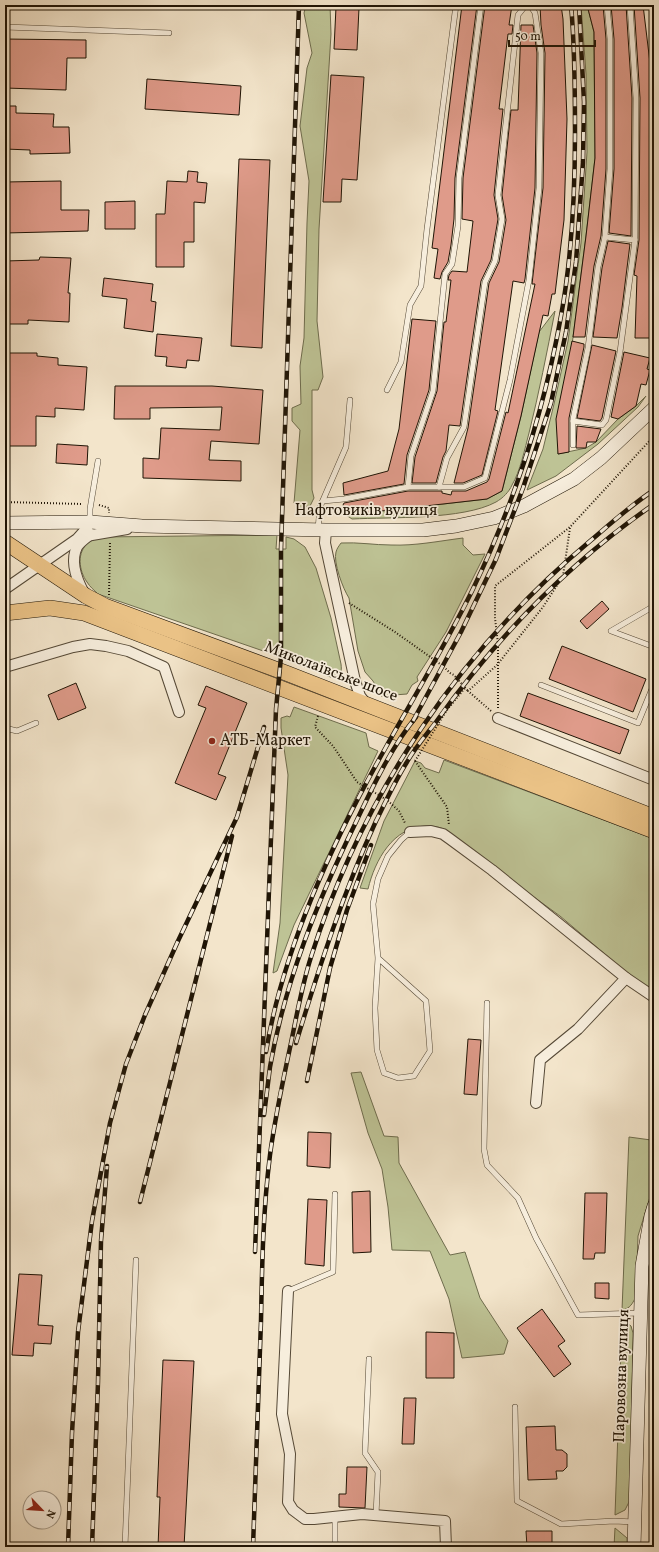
<svg xmlns="http://www.w3.org/2000/svg" width="659" height="1552" font-family="Vollkorn,serif">
  <rect width="100%" height="100%" fill="#f3e5cb"/>
  <filter id="stains"><feTurbulence type="fractalNoise" baseFrequency=".005" numOctaves="4"/><feColorMatrix values="0 0 0 0 .2 0 0 0 0 .09 0 0 0 0 .02 0 0 0 .5 -.17"/></filter>
  <radialGradient id="worn" r=".72"><stop offset=".6" stop-color="#630" stop-opacity="0"/><stop offset="1" stop-color="#630" stop-opacity=".3"/></radialGradient>
  <!-- green -->
  <g fill="#bec395" stroke="#6e6c4d">
    <path d="M 306,5 L 330,5 L 331,34 L 319,229 L 317,321 L 323,377 L 318,390 L 312,390 L 312,490 L 314,498 L 310,506 L 299,508 L 294,503 L 300,430 L 292,421 L 292,408 L 301,404 L 300,366 L 304,338 L 307,223 L 309,181 L 300,126 L 307,68 L 312,53 L 304,13 Z"/>
    <path d="M 581,5 L 587,5 L 594,32 L 595,158 L 586,236 L 558,454 L 586,448 L 596,442 L 618,419 L 636,406 L 646,396 L 638,407 L 598,444 L 556,476 L 527,490 L 543,449 L 554,404 L 568,341 L 581,243 L 587,152 L 586,74 Z"/>
    <path d="M 555,311 C 547,352 539,393 529,433 C 525,448 520,472 512,485 C 509,492 503,498 496,502 C 463,520 390,517 352,519 L 346,515 L 487,499 L 502,491 L 521,416 L 539,332 Z"/>
    <path d="M 277,535 L 276,549 L 286,549 L 286,537 L 294,539 L 305,547 L 316,568 L 331,618 L 341,664 C 342,672 341,675 333,678 L 272,654 L 98,594 C 94,590 90,587 87,582 C 79,571 76,552 89,542 C 92,540 97,539 100,537 Z"/>
    <path d="M 463,538 L 463,545 L 473,555 L 485,554 L 446,632 L 417,677 L 418,681 L 412,685 L 407,694 L 381,696 L 373,681 L 365,672 L 358,651 L 349,598 C 343,589 333,562 336,552 C 337,548 339,546 341,543 C 358,542 374,545 391,545 C 415,546 439,541 463,538 Z"/>
    <path d="M 294,707 L 366,733 L 369,747 L 378,751 L 294,925 L 277,971 L 273,973 L 280,923 L 288,775 L 281,728 L 281,718 L 287,716 L 290,717 Z"/>
    <path d="M 444,760 L 654,839 L 654,994 L 639,983 L 560,916 L 458,842 C 455,838 451,834 447,831 C 442,827 433,826 426,826 C 393,827 375,860 368,889 L 360,888 L 384,821 L 415,761 L 421,763 L 425,768 L 439,773 Z"/>
    <path d="M 361,1072 L 384,1136 L 398,1137 L 399,1163 L 450,1255 L 465,1252 L 480,1298 L 508,1341 L 504,1354 L 462,1358 L 449,1299 L 430,1251 L 392,1250 L 388,1207 L 382,1169 L 368,1133 L 351,1073 Z"/>
    <path d="M 654,1120 L 654,1184 L 638,1236 L 636,1296 C 633,1303 630,1309 622,1310 L 629,1137 L 651,1140 Z"/>
    <path d="M 622,1319 L 631,1326 L 633,1333 L 630,1500 L 625,1510 L 615,1515 Z"/>
    <path d="M 615,1528 L 627,1538 L 627,1547 L 614,1547 Z"/>
  </g>
  <!-- building -->
  <g fill="#df9b8a" stroke="#1f1405">
    <path d="M 462,5 L 477,5 L 455,178 L 454,219 L 451,245 L 448,262 L 442,272 L 440,279 L 434,278 L 438,249 L 432,248 Z"/>
    <path d="M 485,5 L 512,5 L 509,25 L 513,25 L 512,34 L 508,34 L 499,109 L 503,109 L 494,195 L 498,219 L 491,260 L 481,281 L 460,426 L 449,425 L 446,451 L 443,457 L 436,483 L 412,483 L 415,457 L 437,391 L 444,322 L 446,322 L 451,280 L 448,280 L 449,275 L 452,271 L 467,272 L 473,221 L 462,219 L 463,178 Z"/>
    <path d="M 540,5 L 561,5 L 563,19 L 567,119 L 564,220 L 555,294 L 552,294 L 548,316 L 543,315 L 521,416 L 502,491 L 487,499 L 346,515 L 343,505 L 344,503 L 408,491 L 442,491 L 442,493 L 451,495 L 452,491 L 466,491 L 487,482 L 489,479 L 506,412 L 508,413 L 535,284 L 532,284 L 543,188 L 545,53 L 541,25 Z"/>
    <path d="M 587,5 L 603,5 L 606,39 L 606,169 L 601,236 L 594,266 L 585,337 L 573,337 L 586,236 L 595,158 L 594,32 Z"/>
    <path d="M 611,5 L 626,5 L 632,98 L 631,236 L 609,233 L 614,169 L 614,39 Z"/>
    <path d="M 634,5 L 643,5 L 650,63 L 651,338 L 635,338 L 637,276 L 634,275 L 639,240 L 640,98 Z"/>
    <path d="M 336,7 L 359,8 L 357,50 L 334,49 Z"/>
    <path d="M 521,25 L 533,25 L 537,53 L 535,188 L 525,279 L 524,283 L 513,281 L 495,410 L 498,411 L 482,475 L 463,483 L 454,483 L 468,428 L 489,283 L 499,262 L 506,220 L 502,195 L 511,110 L 518,110 Z"/>
    <path d="M 5,39 L 86,40 L 86,58 L 67,58 L 66,90 L 5,88 Z"/>
    <path d="M 331,75 L 364,77 L 357,180 L 342,179 L 341,202 L 323,202 Z"/>
    <path d="M 147,79 L 241,86 L 239,115 L 145,109 Z"/>
    <path d="M 5,106 L 16,106 L 16,113 L 54,114 L 53,127 L 69,127 L 70,153 L 30,154 L 30,150 L 5,149 Z"/>
    <path d="M 239,159 L 270,160 L 262,348 L 231,346 Z"/>
    <path d="M 188,171 L 198,172 L 197,182 L 207,183 L 205,203 L 194,202 L 194,242 L 184,242 L 184,267 L 156,267 L 156,214 L 165,214 L 167,181 L 187,182 Z"/>
    <path d="M 61,181 L 61,210 L 89,210 L 88,231 L 5,233 L 5,182 Z"/>
    <path d="M 135,201 L 135,229 L 105,229 L 105,202 Z"/>
    <path d="M 608,241 L 630,244 L 622,308 L 617,338 L 593,337 L 602,268 Z"/>
    <path d="M 40,257 L 71,258 L 68,293 L 70,293 L 69,322 L 28,320 L 28,324 L 5,324 L 5,261 L 39,260 Z"/>
    <path d="M 104,278 L 153,284 L 151,301 L 156,302 L 153,332 L 124,328 L 127,299 L 102,296 Z"/>
    <path d="M 412,319 L 436,321 L 429,390 L 407,455 L 404,484 L 344,495 L 343,483 L 388,471 L 399,429 Z"/>
    <path d="M 157,334 L 202,338 L 199,361 L 187,360 L 186,368 L 166,366 L 167,357 L 155,356 Z"/>
    <path d="M 572,341 L 584,344 L 584,347 L 569,418 L 569,452 L 558,454 L 556,419 Z"/>
    <path d="M 592,345 L 616,351 L 602,418 L 600,421 L 577,418 Z"/>
    <path d="M 624,352 L 650,358 L 647,369 L 650,370 L 646,385 L 641,384 L 636,406 L 618,419 L 611,417 Z"/>
    <path d="M 5,353 L 37,353 L 37,356 L 58,358 L 58,365 L 87,367 L 84,410 L 55,408 L 55,417 L 36,416 L 36,446 L 5,446 Z"/>
    <path d="M 115,386 L 212,386 L 263,390 L 259,444 L 211,441 L 209,460 L 241,461 L 241,481 L 143,478 L 143,458 L 159,459 L 161,428 L 220,430 L 222,407 L 150,408 L 150,419 L 114,419 Z"/>
    <path d="M 577,426 L 601,429 L 596,442 L 587,442 L 586,448 L 576,448 Z"/>
    <path d="M 57,444 L 88,446 L 87,465 L 56,463 Z"/>
    <path d="M 602,601 L 609,609 L 587,629 L 580,621 Z"/>
    <path d="M 562,646 L 646,679 L 633,712 L 549,679 Z"/>
    <path d="M 76,683 L 86,708 L 58,720 L 48,695 Z"/>
    <path d="M 206,686 L 247,703 L 218,774 L 226,777 L 216,800 L 175,783 L 206,708 L 198,705 Z"/>
    <path d="M 528,693 L 629,730 L 620,754 L 520,716 Z"/>
    <path d="M 468,1039 L 481,1040 L 477,1095 L 464,1094 Z"/>
    <path d="M 308,1132 L 331,1133 L 330,1168 L 307,1166 Z"/>
    <path d="M 370,1191 L 371,1252 L 353,1253 L 352,1192 Z"/>
    <path d="M 585,1193 L 607,1193 L 605,1253 L 595,1253 L 594,1259 L 583,1259 Z"/>
    <path d="M 308,1199 L 327,1200 L 324,1266 L 305,1264 Z"/>
    <path d="M 19,1274 L 42,1275 L 38,1325 L 53,1326 L 51,1344 L 34,1343 L 33,1356 L 12,1355 Z"/>
    <path d="M 595,1283 L 609,1283 L 609,1299 L 595,1298 Z"/>
    <path d="M 542,1309 L 565,1341 L 558,1346 L 571,1364 L 554,1377 L 517,1328 Z"/>
    <path d="M 426,1332 L 454,1333 L 454,1378 L 426,1378 Z"/>
    <path d="M 163,1360 L 194,1361 L 184,1547 L 158,1547 L 160,1497 L 157,1497 Z"/>
    <path d="M 404,1398 L 416,1398 L 414,1444 L 402,1444 Z"/>
    <path d="M 555,1426 L 556,1450 L 562,1450 L 567,1454 L 567,1467 L 563,1471 L 556,1471 L 557,1479 L 528,1480 L 526,1427 Z"/>
    <path d="M 347,1467 L 367,1467 L 365,1508 L 339,1507 L 339,1494 L 346,1494 Z"/>
    <path d="M 526,1531 L 552,1531 L 552,1547 L 527,1547 Z"/>
  </g>
  <g fill="none" stroke-linecap="round" stroke-linejoin="round">
    <!-- lane casing -->
    <g stroke="#544836" stroke-width="6">
      <g id="lane">
        <path d="M 5,27 L 169,33"/>
        <path d="M 605,237 L 635,240"/>
        <path d="M 387,390 L 401,362 L 410,305 L 421,286 L 427,229 L 456,5"/>
        <path d="M 573,421 L 602,425 L 606,420 L 620,352 L 635,240 L 636,98 L 630,5"/>
        <path d="M 573,445 L 573,419 L 588,348 L 598,267 L 605,237 L 610,169 L 610,39 L 607,5"/>
        <path d="M 408,487 L 411,456 L 433,391 L 445,274 L 452,264 L 458,226 L 459,178 L 481,5"/>
        <path d="M 439,487 L 447,458 L 464,427 L 485,282 L 495,261 L 502,219 L 498,195 L 518,15 L 526,5"/>
        <path d="M 323,501 L 344,499 L 408,487 L 464,487 L 485,478 L 510,380 L 529,280 L 539,188 L 541,53 L 535,13 L 530,5"/>
        <path d="M 90,521 L 90,509 L 98,461"/>
        <path d="M 318,529 L 320,507 L 346,447 L 350,400"/>
        <path d="M 654,606 L 611,631 L 654,647"/>
        <path d="M 541,685 L 638,723 L 654,684"/>
        <path d="M 5,728 L 17,731 L 36,723"/>
        <path d="M 378,958 L 426,1001 L 430,1051 L 414,1076 L 398,1078 L 384,1073 L 377,1050 L 375,1008 L 378,958 L 373,904 L 378,879 L 388,856 L 401,840 L 410,832"/>
        <path d="M 487,1003 L 484,1149 L 487,1165 L 518,1198 L 536,1238 L 578,1315 L 639,1313"/>
        <path d="M 288,1291 L 333,1272 L 335,1194"/>
        <path d="M 369,1359 L 365,1453 L 378,1472 L 376,1515"/>
        <path d="M 515,1407 L 517,1501 L 561,1524 L 614,1521 L 634,1522"/>
        <path d="M 335,1517 L 335,1542 L 338,1547"/>
        <path d="M 125,1547 L 136,1260"/>
      </g>
    </g>
    <!-- street casing -->
    <g stroke="#544836" stroke-width="12">
      <g id="street">
        <path d="M 326,530 L 325,543 L 355,681 L 360,696 L 367,705"/>
        <path d="M 86,536 L 127,529"/>
        <path d="M 5,589 L 77,539 L 86,529 L 90,522"/>
        <path d="M 84,593 C 77,580 70,561 77,547 C 80,542 86,538 91,534"/>
        <path d="M 5,667 L 73,647 L 90,644 L 106,646 L 128,651 L 164,667 L 179,712"/>
        <path d="M 498,718 L 654,780"/>
        <path d="M 410,832 L 431,831 L 443,834 L 450,839 L 492,870 L 626,978 L 654,997"/>
        <path d="M 536,1103 L 540,1060 L 578,1029 L 626,978"/>
        <path d="M 288,1291 L 282,1414 L 290,1454 L 288,1502 L 293,1510 L 305,1519 L 314,1519 L 362,1514 L 445,1521 L 446,1547"/>
      </g>
    </g>
    <!-- secondary casing -->
    <g stroke="#1f1405" stroke-width="14">
      <g id="secondary">
        <path d="M 5,523 L 90,522 L 142,526 L 326,530 L 423,530 L 456,526 L 494,518 L 524,506 L 574,479 L 601,458 L 654,408"/>
        <path d="M 634,1547 L 642,1266 L 651,1216 L 654,1206"/>
      </g>
    </g>
    <!-- primary casing -->
    <g stroke="#1f1405" stroke-width="16">
      <g id="primary">
        <path d="M 5,542 L 86,596 L 105,606 L 286,673 L 654,817"/>
        <path d="M 5,613 L 50,608 L 84,613 L 654,831"/>
      </g>
    </g>
    <!-- path -->
    <g stroke="#1f1405" stroke-width="2" stroke-dasharray="1 2" stroke-linecap="butt">
      <path d="M 5,502 L 82,504"/>
      <path d="M 99,505 L 109,508 L 109,513"/>
      <path d="M 109,595 L 110,543"/>
      <path d="M 349,603 L 395,632 L 443,666 L 450,673 L 454,675 L 468,691"/>
      <path d="M 5,646 L 9,645"/>
      <path d="M 498,708 L 498,644 L 495,618 L 495,586 L 570,527 L 654,436"/>
      <path d="M 447,710 L 465,688"/>
      <path d="M 491,711 L 468,691 L 497,665 L 543,607 L 563,576 L 570,528"/>
      <path d="M 318,716 L 315,727 L 333,746 L 357,782 L 387,800 L 399,811 L 405,823"/>
      <path d="M 415,761 L 447,807 L 449,825"/>
    </g>
    <!-- lane -->
    <use href="#lane" stroke="#f7eedd" stroke-width="5"/>
    <!-- street -->
    <use href="#street" stroke="#f7eedd" stroke-width="10"/>
    <!-- secondary -->
    <use href="#secondary" stroke="#f7eedd" stroke-width="13"/>
    <!-- primary -->
    <use href="#primary" stroke="#eac286" stroke-width="15"/>
    <!-- rail casing -->
    <g stroke="#1f1405" stroke-width="4.5">
      <g id="rail">
        <path d="M 413,721 L 461,632 L 496,559 L 523,488 L 551,403 L 566,332 L 576,262 L 583,162 L 584,102 L 579,5"/>
        <path d="M 296,1043 C 319,968 343,893 376,821 C 386,801 395,781 407,762 C 415,748 426,735 436,722 C 496,638 569,563 654,504"/>
        <path d="M 266,1052 C 283,947 334,839 386,747 C 415,695 446,644 472,591 C 514,504 544,411 561,316 C 572,256 575,194 575,133 C 575,90 575,48 571,5"/>
        <path d="M 307,1081 L 330,968 L 347,910 L 371,845"/>
        <path d="M 264,1115 C 266,1099 268,1083 270,1067 C 285,981 318,900 356,822 C 372,788 392,746 416,717"/>
        <path d="M 140,1202 L 232,836"/>
        <path d="M 255,1252 L 276,709 L 281,657 L 281,549 L 299,5"/>
        <path d="M 68,1547 L 72,1433 L 78,1332 L 92,1221 L 110,1123 L 126,1064 L 145,1015 L 178,941 L 237,817 L 264,727"/>
        <path d="M 92,1547 L 98,1382 L 101,1241 L 107,1166"/>
        <path d="M 253,1547 C 256,1472 258,1396 261,1321 C 262,1265 263,1210 270,1155 C 275,1117 283,1080 291,1043 C 297,1014 302,985 311,957 C 362,795 460,650 589,542 C 610,524 631,505 654,490"/>
      </g>
    </g>
    <!-- rail -->
    <use href="#rail" stroke="#f7eedd" stroke-width="3" stroke-dasharray="9" stroke-linecap="butt"/>
    <!-- path-bridge -->
    <path stroke="#1f1405" stroke-width="2" stroke-dasharray="1 2" stroke-linecap="butt" d="M 415,761 L 447,710"/>
  </g>
  <!-- markers -->
  <circle fill="#8f2418" stroke="#f7eedd" stroke-width="1.5" cx="212" cy="741" r="4"/>
  <g text-anchor="middle" dominant-baseline="central" stroke-width="3.5" stroke-linejoin="round" paint-order="stroke">
    <!-- street labels -->
    <g font-size="16" fill="#1f1405" stroke="#f7eedd">
      <text x="366" y="511">Нафтовиків вулиця</text>
      <text transform="translate(331 672) rotate(21)">Миколаївське шосе</text>
      <text transform="translate(622 1376) rotate(-88)">Паровозна вулиця</text>
    </g>
    <!-- poi labels -->
    <g font-size="16" fill="#1f1405" stroke="#f7eedd" text-anchor="start">
      <text x="220" y="741">АТБ-Маркет</text>
    </g>
  </g>
  <!-- margin -->
  <rect width="659" height="1552" fill="none" stroke="#f3e5cb" stroke-width="20"/>
  <rect x="6" y="6" width="647" height="1540" fill="none" stroke="#1f1405" stroke-width="2"/>
  <rect x="10" y="10" width="639" height="1532" fill="none" stroke="#1f1405"/>
  <!-- north arrow -->
  <g transform="translate(42 1510) rotate(115)"><circle r="19" fill="#f7eedd" stroke="#a19787"/>
  <path d="M0-3L7 15L0 10L-7 15Z" fill="#8f2418"/>
  <text y="-6" font-size="11" font-weight="bold" text-anchor="middle" fill="#1f1405">N</text>
  </g>
  <!-- scale -->
  <path d="M509 40v6h86v-6" fill="none" stroke="#1f1405" stroke-width="2"/>
  <text x="515" y="40" font-size="12" fill="#1f1405" stroke="#f7eedd" stroke-width="3" paint-order="stroke">50 m</text>
  <rect width="100%" height="100%" filter="url(#stains)"/>
  <rect width="100%" height="100%" fill="url(#worn)"/>
</svg>
